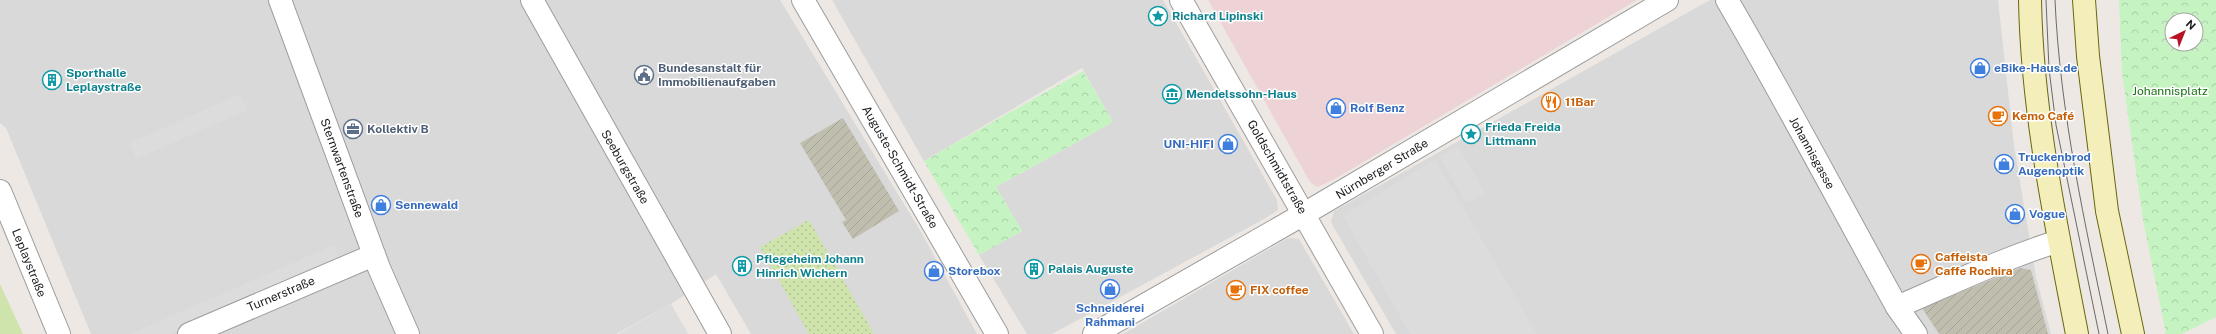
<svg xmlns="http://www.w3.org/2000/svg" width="2216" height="334" font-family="'Public Sans',sans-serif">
  <defs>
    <pattern id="construction-furrows" width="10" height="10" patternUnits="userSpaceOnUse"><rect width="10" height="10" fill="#c0beaf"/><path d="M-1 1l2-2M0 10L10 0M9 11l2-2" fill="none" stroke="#a4a396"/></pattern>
    <pattern id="park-crowns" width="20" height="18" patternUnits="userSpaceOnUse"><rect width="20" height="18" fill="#c5f4c2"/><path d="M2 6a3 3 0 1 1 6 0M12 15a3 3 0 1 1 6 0" fill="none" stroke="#a9d1a6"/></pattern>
    <pattern id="garden-dots" width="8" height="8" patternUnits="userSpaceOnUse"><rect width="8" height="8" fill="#cfe3ac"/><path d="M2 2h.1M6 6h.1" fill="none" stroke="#b1c293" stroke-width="1.8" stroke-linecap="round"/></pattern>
  </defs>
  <rect width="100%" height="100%" fill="#ede8e3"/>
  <!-- residential -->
  <g fill="#dad9d9">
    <path d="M 0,0 L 780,0 L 921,232 L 977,334 L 751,334 L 716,274 L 671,304 L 616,334 L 91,334 L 6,128 L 0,123 Z"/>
    <path d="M 832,0 L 1163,0 L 1277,200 L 1278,210 L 1264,219 L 1052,334 L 1027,334 L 979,255 L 1022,231 L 996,187 L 1113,122 L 1082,68 L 924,161 Z"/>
    <path d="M 1710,0 L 1998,0 L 2014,146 L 2036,277 L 2051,334 L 1396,334 L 1333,226 L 1331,221 L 1334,211 Z"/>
    <path d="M 1288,238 L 1299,239 L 1354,334 L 1123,334 Z"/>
  </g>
  <!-- commercial -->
  <path fill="#edd3d5" d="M 1208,0 L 1637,0 L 1333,180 L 1317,187 L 1310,182 Z"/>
  <!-- construction -->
  <g fill="url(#construction-furrows)">
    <path d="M 843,118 L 899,211 L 853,239 L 842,222 L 846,220 L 800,143 Z"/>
    <path d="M 2020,268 L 2031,270 L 2048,334 L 1939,334 L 1922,308 Z"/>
  </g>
  <!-- grass -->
  <path fill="#cfe3ac" d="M 0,284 L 23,334 L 0,334 Z"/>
  <!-- park -->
  <g fill="url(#park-crowns)" fill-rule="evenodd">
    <path d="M 2119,0 L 2216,0 L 2216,317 L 2182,334 L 2166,334 L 2143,220 L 2122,73 ZM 2172,20 L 2196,20 L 2196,44 L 2172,44 Z"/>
    <path d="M 1083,71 L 1113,122 L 996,187 L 1022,231 L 979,255 L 924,161 Z"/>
  </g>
  <!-- garden -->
  <path fill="url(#garden-dots)" d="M 809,220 L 874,334 L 809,334 L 760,247 Z"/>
  <!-- parking -->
  <g fill="#dcdcdc">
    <path d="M 240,94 L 248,110 L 136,159 L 129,143 Z"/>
    <path d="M 1458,146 L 1485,193 L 1466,203 L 1439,156 Z"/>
    <path d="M 1435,159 L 1537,334 L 1410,334 L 1343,216 Z"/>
    <path d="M 334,245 L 340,259 L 169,334 L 130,334 Z"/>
    <path d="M 671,304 L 688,334 L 618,334 Z"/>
  </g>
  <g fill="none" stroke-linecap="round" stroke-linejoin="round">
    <!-- minor casing -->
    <g stroke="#9d9d9d" stroke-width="24">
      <g id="minor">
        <path d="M 280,0 L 379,268 L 408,334"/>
        <path d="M 532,0 L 720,334"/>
        <path d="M 803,0 L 997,334"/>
        <path d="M 1181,0 L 1372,334"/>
        <path d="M 1727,0 C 1786,101 1840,204 1897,307 L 1916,334"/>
        <path d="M 0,191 L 59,334"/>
        <path d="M 1897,307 C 1951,284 2004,258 2059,241"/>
        <path d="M 189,334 L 374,255"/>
      </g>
    </g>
    <!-- tertiary casing -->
    <g stroke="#9d9d9d" stroke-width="24">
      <path id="tertiary" d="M 1094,334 L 1304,214 L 1667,0"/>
    </g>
    <!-- secondary casing -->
    <g stroke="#69670d" stroke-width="24">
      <g id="secondary">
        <path d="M 2030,0 C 2032,112 2056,224 2077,334"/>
        <path d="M 2084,0 L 2088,56 L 2107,211 L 2133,334"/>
      </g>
    </g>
    <!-- minor -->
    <use href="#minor" stroke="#fff" stroke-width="22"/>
    <!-- tertiary -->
    <use href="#tertiary" stroke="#fff" stroke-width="22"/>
    <!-- secondary -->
    <use href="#secondary" stroke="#f4efba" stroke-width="22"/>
    <!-- tram -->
    <g stroke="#6a6a6a" stroke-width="1">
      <path d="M 2046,0 L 2049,69 L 2056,125 L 2099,334"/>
      <path d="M 2055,0 C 2060,114 2085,223 2108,334"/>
    </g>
  </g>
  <!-- icons -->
  <defs>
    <g id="sight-ring" transform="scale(1)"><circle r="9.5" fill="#fff" stroke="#0f9aa8" stroke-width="1.5"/><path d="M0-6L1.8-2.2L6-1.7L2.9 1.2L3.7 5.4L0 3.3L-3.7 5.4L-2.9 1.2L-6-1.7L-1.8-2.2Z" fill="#0f9aa8"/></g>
    <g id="shop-ring" transform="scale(1)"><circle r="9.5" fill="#fff" stroke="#3f7fe0" stroke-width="1.5"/><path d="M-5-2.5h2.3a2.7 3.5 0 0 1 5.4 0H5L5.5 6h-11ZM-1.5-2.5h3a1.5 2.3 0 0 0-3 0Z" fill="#3f7fe0"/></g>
    <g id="civic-ring" transform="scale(1)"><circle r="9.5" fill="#fff" stroke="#5c6f8a" stroke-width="1.5"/><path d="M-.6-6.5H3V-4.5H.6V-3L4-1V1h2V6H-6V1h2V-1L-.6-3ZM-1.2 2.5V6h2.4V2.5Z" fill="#5c6f8a"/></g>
    <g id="building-ring" transform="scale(1)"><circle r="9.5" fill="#fff" stroke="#0f9aa8" stroke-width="1.5"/><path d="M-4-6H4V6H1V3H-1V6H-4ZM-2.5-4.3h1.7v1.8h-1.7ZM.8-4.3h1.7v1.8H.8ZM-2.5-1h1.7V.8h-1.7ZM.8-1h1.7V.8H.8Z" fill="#0f9aa8"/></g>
    <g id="museum-ring" transform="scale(1)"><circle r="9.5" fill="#fff" stroke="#0f9aa8" stroke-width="1.5"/><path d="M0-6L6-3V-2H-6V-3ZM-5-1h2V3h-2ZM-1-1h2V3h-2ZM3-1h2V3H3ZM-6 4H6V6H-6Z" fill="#0f9aa8"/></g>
    <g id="restaurant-ring" transform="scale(1)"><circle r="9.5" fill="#fff" stroke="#e8710a" stroke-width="1.5"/><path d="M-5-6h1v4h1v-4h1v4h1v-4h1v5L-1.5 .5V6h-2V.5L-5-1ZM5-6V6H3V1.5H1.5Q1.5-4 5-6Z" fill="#e8710a"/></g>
    <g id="cafe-ring" transform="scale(1)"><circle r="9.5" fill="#fff" stroke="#e8710a" stroke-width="1.5"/><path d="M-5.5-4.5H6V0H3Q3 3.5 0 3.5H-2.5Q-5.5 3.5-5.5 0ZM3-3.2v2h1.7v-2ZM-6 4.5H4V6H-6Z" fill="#e8710a"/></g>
    <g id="office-ring" transform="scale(1)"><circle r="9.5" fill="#fff" stroke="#5c6f8a" stroke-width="1.5"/><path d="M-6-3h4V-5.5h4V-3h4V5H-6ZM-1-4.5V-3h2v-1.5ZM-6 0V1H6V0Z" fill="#5c6f8a"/></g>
  </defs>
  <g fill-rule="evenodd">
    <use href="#sight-ring" x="1158" y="16"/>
    <use href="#shop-ring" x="1980" y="68"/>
    <use href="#civic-ring" x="644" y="75"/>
    <use href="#building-ring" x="52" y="80"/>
    <use href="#museum-ring" x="1172" y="94"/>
    <use href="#restaurant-ring" x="1551" y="102"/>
    <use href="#shop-ring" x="1336" y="108"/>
    <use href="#cafe-ring" x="1998" y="116"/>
    <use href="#office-ring" x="353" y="129"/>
    <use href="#sight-ring" x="1471" y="134"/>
    <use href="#shop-ring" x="1228" y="144"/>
    <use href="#shop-ring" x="2004" y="164"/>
    <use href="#shop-ring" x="381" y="205"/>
    <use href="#shop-ring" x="2015" y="214"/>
    <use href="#cafe-ring" x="1921" y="264"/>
    <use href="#building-ring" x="742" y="266"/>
    <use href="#building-ring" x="1034" y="269"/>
    <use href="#shop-ring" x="934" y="271"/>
    <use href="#shop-ring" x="1110" y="289"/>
    <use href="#cafe-ring" x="1236" y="290"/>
  </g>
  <g text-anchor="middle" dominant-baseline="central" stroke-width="3" stroke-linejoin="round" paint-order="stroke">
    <!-- culture labels -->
    <g font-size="12" font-weight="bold" fill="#0d838f" stroke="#fff" text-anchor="start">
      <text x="1172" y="16">Richard Lipinski</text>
      <text x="66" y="73">Sporthalle<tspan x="66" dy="14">Leplaystraße</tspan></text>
      <text x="1186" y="94">Mendelssohn-Haus</text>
      <text x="1485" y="127">Frieda Freida<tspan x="1485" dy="14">Littmann</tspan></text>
      <text x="756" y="259">Pflegeheim Johann<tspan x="756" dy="14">Hinrich Wichern</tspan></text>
      <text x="1048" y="269">Palais Auguste</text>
    </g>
    <!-- service labels -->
    <g font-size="12" font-weight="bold" fill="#4e5e75" stroke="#fff" text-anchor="start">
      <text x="658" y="68">Bundesanstalt für<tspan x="658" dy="14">Immobilienaufgaben</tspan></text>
      <text x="367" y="129">Kollektiv B</text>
    </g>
    <!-- shop labels -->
    <g font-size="12" font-weight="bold" fill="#366cbe" stroke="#fff" text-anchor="start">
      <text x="1994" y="68">eBike-Haus.de</text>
      <text x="1350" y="108">Rolf Benz</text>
      <text x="1214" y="144" text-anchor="end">UNI-HIFI</text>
      <text x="2018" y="157">Truckenbrod<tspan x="2018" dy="14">Augenoptik</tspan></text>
      <text x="395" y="205">Sennewald</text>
      <text x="2029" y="214">Vogue</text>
      <text x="948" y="271">Storebox</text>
      <text x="1110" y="308" text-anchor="middle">Schneiderei<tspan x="1110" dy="14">Rahmani</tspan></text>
    </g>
    <!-- park labels -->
    <g font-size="12" fill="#187114" stroke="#fff">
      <text x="2170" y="91">Johannisplatz</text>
    </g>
    <!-- food labels -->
    <g font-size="12" font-weight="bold" fill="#c56008" stroke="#fff" text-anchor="start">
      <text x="1565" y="102">11Bar</text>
      <text x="2012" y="116">Kemo Café</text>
      <text x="1935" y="257">Caffeista<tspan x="1935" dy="14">Caffe Rochira</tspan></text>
      <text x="1250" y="290">FIX coffee</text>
    </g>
    <!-- street labels -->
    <g font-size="12" fill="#1c1c1c" stroke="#fff">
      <text transform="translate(1812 153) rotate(61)">Johannisgasse</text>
      <text transform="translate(625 167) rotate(60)">Seeburgstraße</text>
      <text transform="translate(900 167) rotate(60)">Auguste-Schmidt-Straße</text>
      <text transform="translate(1277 167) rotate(60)">Goldschmidtstraße</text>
      <text transform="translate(342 168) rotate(70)">Sternwartenstraße</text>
      <text transform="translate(1382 169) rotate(-31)">Nürnberger Straße</text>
      <text transform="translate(29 263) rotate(68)">Leplaystraße</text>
      <text transform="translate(281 294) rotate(-23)">Turnerstraße</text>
    </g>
  </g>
  <!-- north arrow -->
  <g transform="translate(2184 32) rotate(43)"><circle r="19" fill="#ffffff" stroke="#a4a4a4"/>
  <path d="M0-3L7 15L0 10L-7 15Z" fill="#b91026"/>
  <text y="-6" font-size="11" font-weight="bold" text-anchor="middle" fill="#1c1c1c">N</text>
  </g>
</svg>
